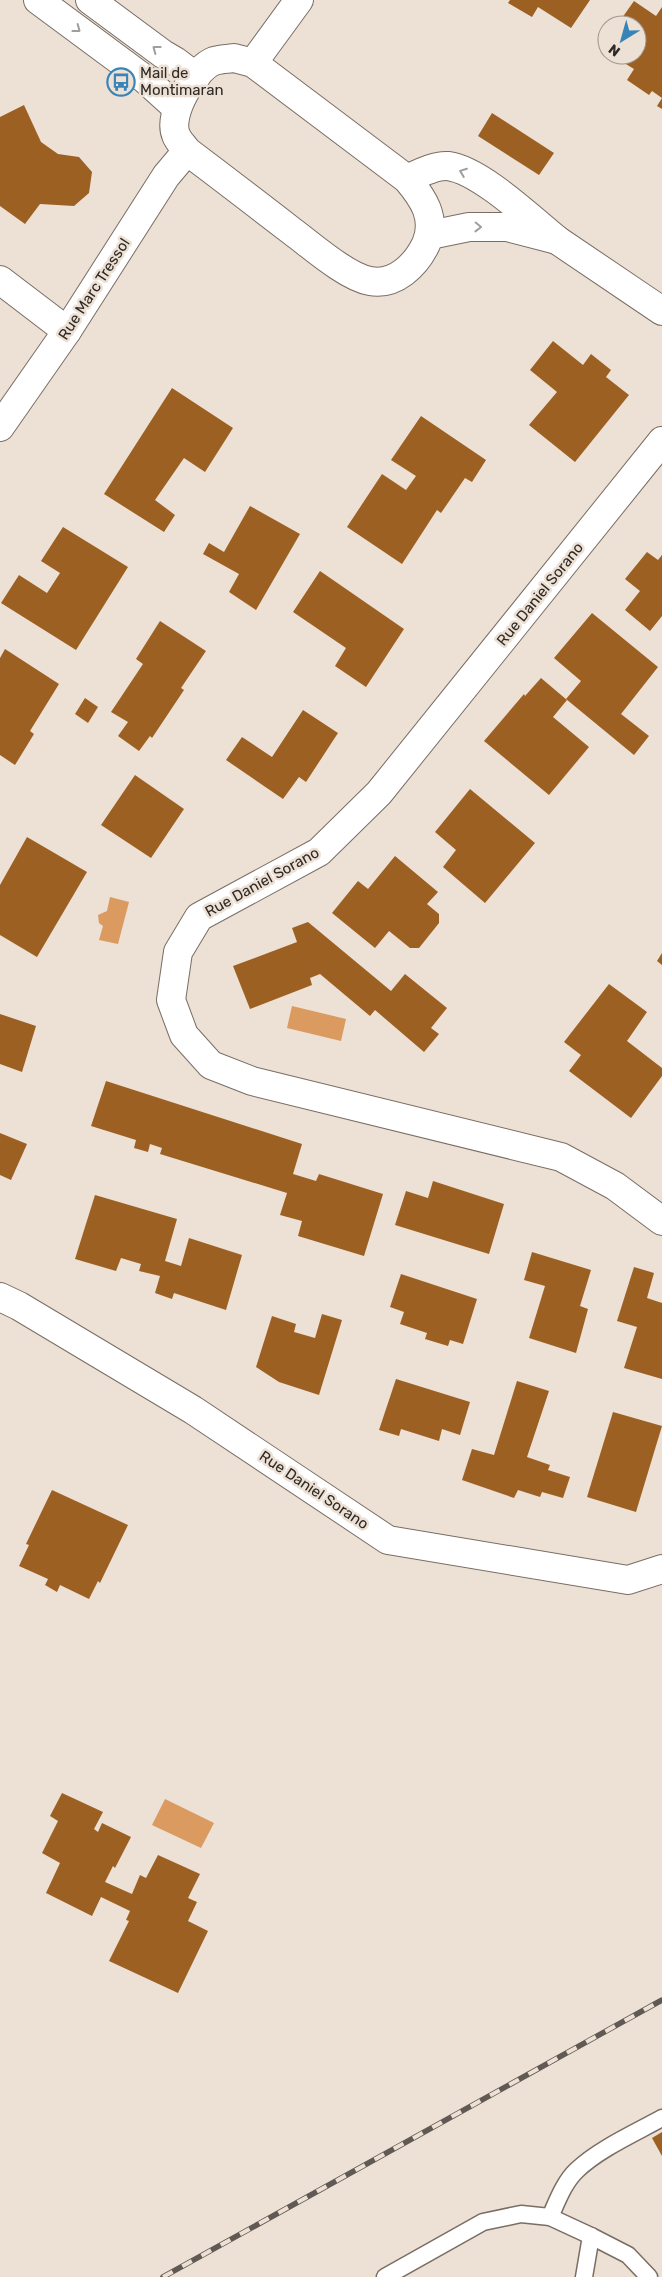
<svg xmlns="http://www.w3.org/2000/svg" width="662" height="2277" font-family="Rubik,sans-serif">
  <rect width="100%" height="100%" fill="#ede0d4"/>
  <!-- water -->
  <g fill="#db9a5f">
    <path d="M 110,897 L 129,902 L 118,944 L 99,940 L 103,926 L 99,923 L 98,915 L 107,911 Z"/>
    <path d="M 292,1006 L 346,1019 L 341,1041 L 287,1028 Z"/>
    <path d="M 165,1799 L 214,1823 L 201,1848 L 152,1825 Z"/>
  </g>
  <!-- building -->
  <g fill="#9d6023">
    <path d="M 510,0 L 590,0 L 571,28 L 538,7 L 532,17 L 508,3 Z"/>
    <path d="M 634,1 L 656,16 L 662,7 L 662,98 L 652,91 L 649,95 L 627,80 L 634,69 L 611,55 L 637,55 L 637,25 L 617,25 Z"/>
    <path d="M 607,40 L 607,52 L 601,49 Z"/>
    <path d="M 662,98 L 662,109 L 657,106 Z"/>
    <path d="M 24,105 L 41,142 L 58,154 L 79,157 L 92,172 L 89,193 L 74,206 L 40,204 L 25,224 L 0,206 L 0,117 Z"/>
    <path d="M 492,113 L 554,153 L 539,175 L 478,136 Z"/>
    <path d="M 553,341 L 583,365 L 591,354 L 611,370 L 606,377 L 629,395 L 575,462 L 529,425 L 557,392 L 530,370 Z"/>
    <path d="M 172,388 L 233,428 L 205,472 L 184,458 L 155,500 L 175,515 L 164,532 L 104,494 Z"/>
    <path d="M 421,416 L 486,460 L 472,482 L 465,478 L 441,513 L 437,510 L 402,564 L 347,527 L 382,474 L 406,490 L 416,476 L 391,460 Z"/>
    <path d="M 250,506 L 300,534 L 256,610 L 229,592 L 239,574 L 203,554 L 209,543 L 224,552 Z"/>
    <path d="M 63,527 L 128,567 L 76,650 L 1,603 L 19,575 L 47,593 L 60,573 L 41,561 Z"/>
    <path d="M 647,552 L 658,560 L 662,555 L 662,616 L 650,631 L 625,610 L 640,591 L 625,579 Z"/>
    <path d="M 320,571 L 404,629 L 366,687 L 335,666 L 346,648 L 293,612 Z"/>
    <path d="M 592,613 L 658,667 L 621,714 L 649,736 L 634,755 L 566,699 L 581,681 L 554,658 Z"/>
    <path d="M 160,621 L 206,651 L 181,688 L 184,690 L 152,738 L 150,736 L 139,751 L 118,736 L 128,722 L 111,712 L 143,664 L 136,659 Z"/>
    <path d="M 5,649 L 59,684 L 30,731 L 34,734 L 15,765 L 0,755 L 0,658 Z"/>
    <path d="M 541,678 L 567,700 L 553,717 L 589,747 L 549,795 L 484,741 L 524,694 L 525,696 Z"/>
    <path d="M 85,698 L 98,707 L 88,723 L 75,714 Z"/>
    <path d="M 303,710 L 338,733 L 306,782 L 299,777 L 283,799 L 226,760 L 242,737 L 272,757 Z"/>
    <path d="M 135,775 L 184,809 L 151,858 L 101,825 Z"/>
    <path d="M 470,789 L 535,843 L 485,903 L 443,867 L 456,850 L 435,832 Z"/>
    <path d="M 27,837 L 87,872 L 37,957 L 0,935 L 0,885 Z"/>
    <path d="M 395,856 L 438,892 L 427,904 L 439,914 L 439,923 L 419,948 L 410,948 L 389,931 L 375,948 L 332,913 L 358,881 L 368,889 Z"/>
    <path d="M 308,922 L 391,991 L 405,974 L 447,1008 L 431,1028 L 439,1034 L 424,1052 L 375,1010 L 370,1016 L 320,974 L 310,978 L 312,985 L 250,1009 L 233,966 L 297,942 L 292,928 Z"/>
    <path d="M 662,953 L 662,965 L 657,961 Z"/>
    <path d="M 609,984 L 647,1012 L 627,1041 L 662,1068 L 662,1076 L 631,1118 L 569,1071 L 581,1055 L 564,1042 Z"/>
    <path d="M 0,1014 L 36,1026 L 22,1072 L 0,1064 Z"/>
    <path d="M 106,1081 L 302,1144 L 293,1174 L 316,1181 L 319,1174 L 383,1194 L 364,1256 L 298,1236 L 302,1221 L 280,1215 L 287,1193 L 160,1154 L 162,1148 L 150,1144 L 148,1152 L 134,1148 L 136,1140 L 91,1126 Z"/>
    <path d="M 0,1133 L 27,1144 L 11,1180 L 0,1175 Z"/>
    <path d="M 433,1181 L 504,1204 L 489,1254 L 395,1225 L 406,1191 L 428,1198 Z"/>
    <path d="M 95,1195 L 177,1219 L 165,1261 L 181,1266 L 189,1238 L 242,1255 L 226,1310 L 174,1293 L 172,1299 L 155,1293 L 160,1276 L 139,1271 L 141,1264 L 121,1258 L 116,1271 L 75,1259 Z"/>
    <path d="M 532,1252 L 591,1270 L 580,1306 L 588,1309 L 576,1353 L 529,1338 L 545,1286 L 524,1280 Z"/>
    <path d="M 634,1267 L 654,1273 L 647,1298 L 662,1303 L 662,1379 L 624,1368 L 637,1327 L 617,1321 Z"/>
    <path d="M 401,1274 L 477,1299 L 463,1344 L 450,1340 L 448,1346 L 425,1339 L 427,1333 L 400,1324 L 404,1312 L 390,1307 Z"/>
    <path d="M 322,1314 L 342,1320 L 319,1395 L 279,1382 L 256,1367 L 272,1316 L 296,1324 L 294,1332 L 315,1338 Z"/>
    <path d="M 396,1379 L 470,1402 L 460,1435 L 442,1429 L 439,1441 L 401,1429 L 399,1436 L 379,1430 Z"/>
    <path d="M 517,1381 L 549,1391 L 527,1457 L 550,1465 L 548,1470 L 570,1477 L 563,1498 L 542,1492 L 540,1497 L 518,1490 L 514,1498 L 462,1480 L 472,1449 L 494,1455 Z"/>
    <path d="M 613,1412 L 662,1426 L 636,1512 L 587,1497 Z"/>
    <path d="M 52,1490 L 128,1525 L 100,1583 L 98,1581 L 89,1599 L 60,1585 L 57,1592 L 45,1585 L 48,1579 L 19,1566 L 29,1545 L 26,1544 Z"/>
    <path d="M 62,1793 L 103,1812 L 94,1829 L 98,1832 L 102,1823 L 131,1837 L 115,1868 L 113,1866 L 105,1882 L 132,1894 L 140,1875 L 146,1878 L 158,1855 L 200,1874 L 188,1898 L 197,1902 L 188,1921 L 208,1931 L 178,1993 L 109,1961 L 129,1921 L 126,1920 L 130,1911 L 101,1897 L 92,1916 L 46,1893 L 60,1863 L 42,1853 L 58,1821 L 50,1816 Z"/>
    <path d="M 662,2132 L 662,2156 L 652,2138 Z"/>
  </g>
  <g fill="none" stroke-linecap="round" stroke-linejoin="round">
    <!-- service casing -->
    <g stroke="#7a6e64" stroke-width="19">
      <g id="service">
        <path d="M 550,2217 C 557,2202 564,2182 577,2170 C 599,2149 635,2133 662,2118"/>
        <path d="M 385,2277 L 483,2222 L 521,2214 L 550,2217 L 591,2236 L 628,2255 L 649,2277"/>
        <path d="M 584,2277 L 591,2236"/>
      </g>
    </g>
    <!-- minor casing -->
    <g stroke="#7a6e64" stroke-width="30">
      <g id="minor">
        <path d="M 38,0 L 146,80 L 177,108"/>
        <path d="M 90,0 L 163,54 L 175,61 L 196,77"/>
        <path d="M 234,58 L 253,63 L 407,179 C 423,198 437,218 426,244 C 416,265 395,286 370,281 C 347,277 312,246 293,232 C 258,205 223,178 187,151 C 184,146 178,141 176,135 C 167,114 195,68 214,61 C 220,59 228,59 234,58 Z"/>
        <path d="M 253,63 L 299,0"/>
        <path d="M 407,179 C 418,174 435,165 448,166 C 480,170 531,219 557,240 L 507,227 L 469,227 L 430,235"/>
        <path d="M 557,240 L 662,311"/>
        <path d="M 0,280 L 67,331"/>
        <path d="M 0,427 L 67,331 L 166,176 L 187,151"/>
        <path d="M 662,441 L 379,793 L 319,852 L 199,917 L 178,952 L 171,1000 L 184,1035 L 211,1065 L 252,1081 L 561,1157 L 615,1186 L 662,1221"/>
        <path d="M 0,1297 L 19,1306 L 193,1410 L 388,1540 L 628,1580 L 662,1569"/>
      </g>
    </g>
    <!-- service -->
    <use href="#service" stroke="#fff" stroke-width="16"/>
    <!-- minor -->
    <use href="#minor" stroke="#fff" stroke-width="28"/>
    <!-- rail casing -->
    <g stroke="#615a54" stroke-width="5.5">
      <path id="rail" d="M 163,2277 L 662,2000"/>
    </g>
    <!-- rail -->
    <use href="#rail" stroke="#ede0d4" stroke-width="4" stroke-dasharray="11" stroke-linecap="butt"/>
  </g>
  <!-- one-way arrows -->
  <defs><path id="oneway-chevron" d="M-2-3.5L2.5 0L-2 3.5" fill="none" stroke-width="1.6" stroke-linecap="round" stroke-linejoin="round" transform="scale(1.25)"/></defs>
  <g stroke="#a19f9d">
    <use href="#oneway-chevron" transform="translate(77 29) rotate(37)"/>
    <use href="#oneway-chevron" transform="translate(156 49) rotate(-143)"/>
    <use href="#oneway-chevron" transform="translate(463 172) rotate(-159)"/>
    <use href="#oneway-chevron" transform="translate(478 227) rotate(1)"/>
  </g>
  <!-- icons -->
  <defs>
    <g id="bus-ring" transform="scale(1.4375)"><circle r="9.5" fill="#ede0d4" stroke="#3984b7" stroke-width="1.5"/><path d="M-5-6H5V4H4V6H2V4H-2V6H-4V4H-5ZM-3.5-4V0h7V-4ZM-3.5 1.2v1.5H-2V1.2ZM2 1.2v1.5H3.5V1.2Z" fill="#3984b7"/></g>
  </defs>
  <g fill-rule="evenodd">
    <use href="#bus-ring" x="121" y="82"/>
  </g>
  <g text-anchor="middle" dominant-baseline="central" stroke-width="5" stroke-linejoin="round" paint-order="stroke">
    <!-- poi labels -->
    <g font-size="15" fill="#2f2a26" stroke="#ede0d4" text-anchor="start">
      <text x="140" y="73">Mail de<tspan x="140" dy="17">Montimaran</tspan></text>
    </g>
    <!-- street labels -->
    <g font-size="15" fill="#2f2a26" stroke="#ede0d4">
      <text transform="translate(94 289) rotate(-57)">Rue Marc Tressol</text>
      <text transform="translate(540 594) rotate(-51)">Rue Daniel Sorano</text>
      <text transform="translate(262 882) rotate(-29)">Rue Daniel Sorano</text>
      <text transform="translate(314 1490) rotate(34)">Rue Daniel Sorano</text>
    </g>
  </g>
  <!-- north arrow -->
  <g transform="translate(622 40) rotate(217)"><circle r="24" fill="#ede0d4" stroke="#a1978e"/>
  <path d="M0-4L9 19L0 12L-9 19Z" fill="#3984b7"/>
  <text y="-8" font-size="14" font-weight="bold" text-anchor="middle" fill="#2f2a26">N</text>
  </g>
</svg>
